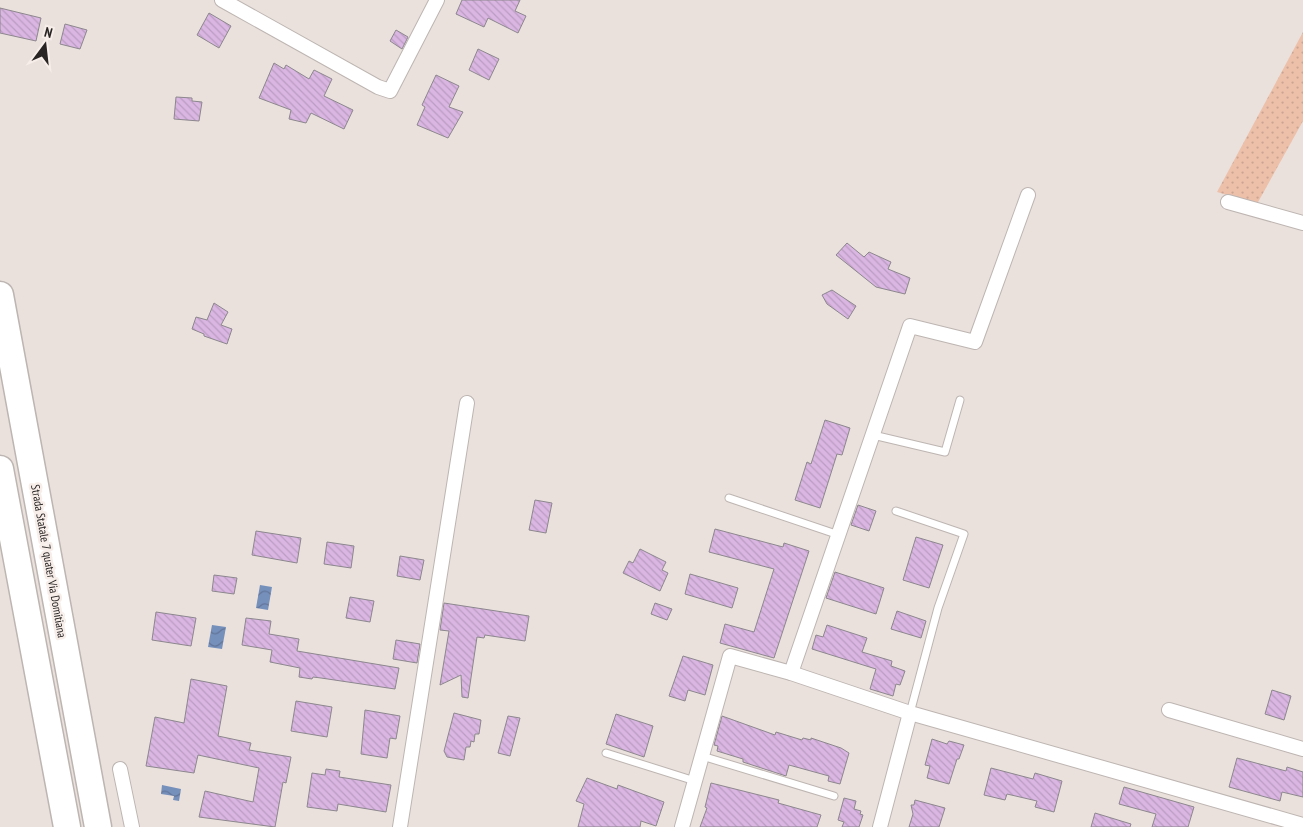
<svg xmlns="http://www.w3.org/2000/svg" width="1303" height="827" font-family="'PT Sans Narrow',sans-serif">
  <defs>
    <pattern id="grass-dots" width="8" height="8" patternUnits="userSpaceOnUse" patternTransform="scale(1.25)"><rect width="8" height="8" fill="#edc0aa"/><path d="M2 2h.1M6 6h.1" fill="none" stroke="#cba592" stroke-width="1.8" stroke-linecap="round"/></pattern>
    <pattern id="water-waves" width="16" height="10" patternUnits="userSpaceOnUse" patternTransform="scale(1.25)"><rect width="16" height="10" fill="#7690bc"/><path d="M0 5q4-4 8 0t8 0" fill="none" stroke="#617598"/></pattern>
    <pattern id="building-back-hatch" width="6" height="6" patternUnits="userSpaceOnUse" patternTransform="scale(1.25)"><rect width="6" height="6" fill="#dab6e2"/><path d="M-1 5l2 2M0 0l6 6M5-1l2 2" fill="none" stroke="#bb9cc2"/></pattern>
  </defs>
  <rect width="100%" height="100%" fill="#eae1dd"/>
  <!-- grass -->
  <path fill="url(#grass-dots)" d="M 1303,32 L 1303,121 L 1257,204 L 1217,192 Z"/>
  <!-- water -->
  <g fill="url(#water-waves)">
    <path d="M 260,585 L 272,587 L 268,610 L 256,608 Z"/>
    <path d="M 212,625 L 226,627 L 222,649 L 208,647 Z"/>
    <path d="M 162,785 L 181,789 L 179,801 L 173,800 L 174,796 L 161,794 Z"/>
  </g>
  <!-- building -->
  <g fill="url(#building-back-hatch)" stroke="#8c878d">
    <path d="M 462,0 L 520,0 L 515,11 L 526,16 L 518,33 L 488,18 L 484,27 L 456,14 Z"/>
    <path d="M 0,8 L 41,18 L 36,41 L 0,33 Z"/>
    <path d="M 209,13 L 231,26 L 219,48 L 197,35 Z"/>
    <path d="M 65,24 L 87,30 L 80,49 L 60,44 Z"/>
    <path d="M 396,30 L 408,37 L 402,49 L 390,41 Z"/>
    <path d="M 478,49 L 499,59 L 489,80 L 469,70 Z"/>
    <path d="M 274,63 L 284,69 L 286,65 L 309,79 L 314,70 L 332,79 L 324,96 L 353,110 L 344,129 L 311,113 L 306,123 L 289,119 L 291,110 L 259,98 Z"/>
    <path d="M 436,75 L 459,86 L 449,107 L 463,112 L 448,138 L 417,125 L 425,107 L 422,105 Z"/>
    <path d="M 176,97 L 192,98 L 192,101 L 202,102 L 199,121 L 174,119 Z"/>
    <path d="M 847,243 L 864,257 L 869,252 L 891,262 L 888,269 L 910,278 L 905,294 L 876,287 L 836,255 Z"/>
    <path d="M 832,290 L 856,306 L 848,319 L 827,304 L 822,295 Z"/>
    <path d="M 214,303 L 228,312 L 221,325 L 232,329 L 227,344 L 204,336 L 204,334 L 192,329 L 196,317 L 207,320 Z"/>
    <path d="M 825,420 L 850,428 L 842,455 L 837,454 L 820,508 L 795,500 L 807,462 L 811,464 Z"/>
    <path d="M 535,500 L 552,503 L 546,533 L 529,530 Z"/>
    <path d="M 858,505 L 876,511 L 869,531 L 851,525 Z"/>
    <path d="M 715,529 L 783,547 L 784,543 L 809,551 L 774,658 L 720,643 L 725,624 L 754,632 L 774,569 L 709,552 Z"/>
    <path d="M 256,531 L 301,538 L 297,563 L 252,555 Z"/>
    <path d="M 916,537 L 943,545 L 929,588 L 903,580 Z"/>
    <path d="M 327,542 L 354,546 L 351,568 L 324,564 Z"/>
    <path d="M 640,549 L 666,562 L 662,570 L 668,573 L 660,591 L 623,573 L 629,561 L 633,563 Z"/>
    <path d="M 400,556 L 424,560 L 420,580 L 397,576 Z"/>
    <path d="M 835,572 L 884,588 L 876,614 L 826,598 Z"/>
    <path d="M 690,574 L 738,588 L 732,608 L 685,594 Z"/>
    <path d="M 214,575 L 237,578 L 234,594 L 212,591 Z"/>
    <path d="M 350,597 L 374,601 L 370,622 L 346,618 Z"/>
    <path d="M 444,603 L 529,616 L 525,641 L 485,635 L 484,638 L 477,637 L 468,698 L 462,697 L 461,675 L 440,685 L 449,631 L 440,630 Z"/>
    <path d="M 655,603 L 672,609 L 667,620 L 651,614 Z"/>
    <path d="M 897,611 L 926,621 L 921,638 L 891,629 Z"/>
    <path d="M 156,612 L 196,618 L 191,646 L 152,640 Z"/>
    <path d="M 246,618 L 271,621 L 269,634 L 299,639 L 297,651 L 399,668 L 395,689 L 321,678 L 313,677 L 312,679 L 299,677 L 300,668 L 270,662 L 272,650 L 242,645 Z"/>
    <path d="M 827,625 L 867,638 L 862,652 L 892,661 L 891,666 L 905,671 L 900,685 L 896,684 L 893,696 L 870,689 L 876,669 L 812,649 L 816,635 L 823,637 Z"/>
    <path d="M 396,640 L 420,644 L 417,663 L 393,659 Z"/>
    <path d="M 683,656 L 713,665 L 705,695 L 688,690 L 685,701 L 669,696 Z"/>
    <path d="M 191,679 L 227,686 L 218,736 L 251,743 L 249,750 L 291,757 L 286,783 L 283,782 L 275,827 L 199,817 L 205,791 L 253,802 L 259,768 L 198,755 L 194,773 L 146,766 L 155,717 L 184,723 Z"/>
    <path d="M 1272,690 L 1291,696 L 1284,720 L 1265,714 Z"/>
    <path d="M 296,701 L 332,707 L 327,737 L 291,731 Z"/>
    <path d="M 365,710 L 400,716 L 396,739 L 390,738 L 387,758 L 361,754 Z"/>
    <path d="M 454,713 L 481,720 L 479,734 L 475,734 L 474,742 L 471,741 L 470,747 L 466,747 L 464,760 L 447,757 L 444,751 Z"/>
    <path d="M 616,714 L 653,726 L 644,757 L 606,744 Z"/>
    <path d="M 508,716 L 520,718 L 510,756 L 498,753 Z"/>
    <path d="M 722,716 L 775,735 L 776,732 L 802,740 L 803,738 L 811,740 L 811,738 L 841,748 L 849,753 L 840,784 L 828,781 L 829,776 L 789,765 L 786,776 L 743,762 L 743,759 L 717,751 L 718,746 L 714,745 Z"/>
    <path d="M 932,739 L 947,744 L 949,741 L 964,745 L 959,759 L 957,759 L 949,784 L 927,778 L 930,766 L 925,765 Z"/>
    <path d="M 1237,758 L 1286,771 L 1287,767 L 1303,772 L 1303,797 L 1282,792 L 1280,801 L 1229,787 Z"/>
    <path d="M 991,768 L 1033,779 L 1035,773 L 1062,781 L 1054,812 L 1035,807 L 1037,801 L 1007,794 L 1005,800 L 984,795 Z"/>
    <path d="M 326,769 L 340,771 L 339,777 L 391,785 L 386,812 L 338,804 L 337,811 L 307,807 L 312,773 L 325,775 Z"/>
    <path d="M 587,778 L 617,789 L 618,785 L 664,802 L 656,826 L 641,821 L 640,827 L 578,827 L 584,804 L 576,801 Z"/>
    <path d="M 711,783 L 779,800 L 778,803 L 821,815 L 817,827 L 700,827 L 707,808 L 705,807 Z"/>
    <path d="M 1124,787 L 1194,807 L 1188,827 L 1152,827 L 1156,814 L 1119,804 Z"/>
    <path d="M 844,798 L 856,801 L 854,809 L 861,811 L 860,814 L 863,815 L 859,827 L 842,827 L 844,822 L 838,820 Z"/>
    <path d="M 915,800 L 945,808 L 939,827 L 909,827 L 913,814 L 911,805 L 914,805 Z"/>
    <path d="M 1095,813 L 1131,824 L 1130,827 L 1091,827 Z"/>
  </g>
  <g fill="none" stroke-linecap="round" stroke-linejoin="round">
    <!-- lane casing -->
    <g stroke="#bdb5b1" stroke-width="9">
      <g id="lane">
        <path d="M 873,435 L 945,452 L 960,400"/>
        <path d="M 729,498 L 839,535"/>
        <path d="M 896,511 L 964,534 L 938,608 L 910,713"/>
        <path d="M 606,753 L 695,781"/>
        <path d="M 702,756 L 834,796"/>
      </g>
    </g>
    <!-- street casing -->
    <g stroke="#bdb5b1" stroke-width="16">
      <g id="street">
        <path d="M 222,0 L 378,87 L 390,91 L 437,0"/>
        <path d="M 1228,202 L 1303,223"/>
        <path d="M 791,673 L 910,326 L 975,342 L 1028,195"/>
        <path d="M 1169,710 L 1303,749"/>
        <path d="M 120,769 L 132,827"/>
        <path d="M 400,827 L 467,403"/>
        <path d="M 682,827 L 730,656 L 791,673 L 910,713 L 1303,825"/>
        <path d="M 880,827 L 910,713"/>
      </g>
    </g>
    <!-- highway casing -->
    <g stroke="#bdb5b1" stroke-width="29">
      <g id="highway">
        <path d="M 0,295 L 98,827"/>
        <path d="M 0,469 L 67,827"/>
      </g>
    </g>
    <!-- lane -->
    <use href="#lane" stroke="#fff" stroke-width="7"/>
    <!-- street -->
    <use href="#street" stroke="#fff" stroke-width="14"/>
    <!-- highway -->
    <use href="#highway" stroke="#fff" stroke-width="26"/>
  </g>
  <g text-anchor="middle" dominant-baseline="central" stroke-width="5" stroke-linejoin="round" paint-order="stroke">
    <!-- street labels -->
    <g font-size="12" fill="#272423" stroke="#f7eeea">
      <text transform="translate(49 561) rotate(80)">Strada Statale 7 quater Via Domitiana</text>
    </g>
  </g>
  <!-- north arrow -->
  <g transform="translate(45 45) rotate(15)" stroke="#f7eeea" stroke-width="4" paint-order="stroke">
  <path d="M0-4L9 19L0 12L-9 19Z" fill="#272423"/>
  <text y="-8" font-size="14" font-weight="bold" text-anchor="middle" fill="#272423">N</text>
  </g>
</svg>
